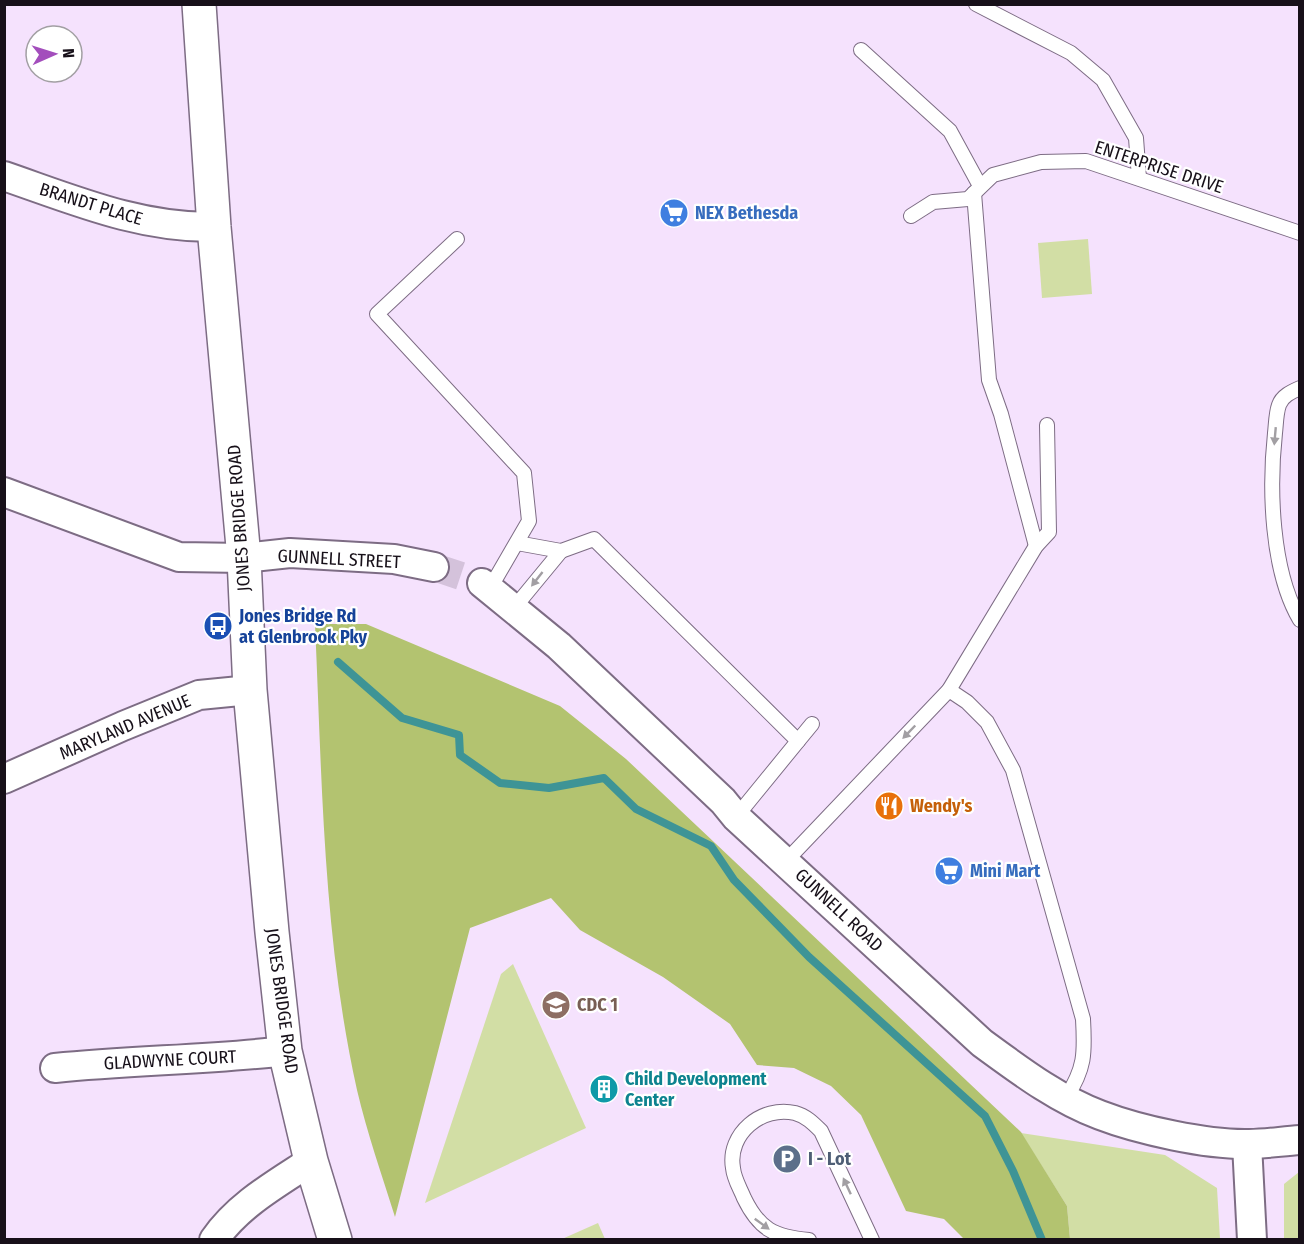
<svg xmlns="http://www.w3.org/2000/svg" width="1304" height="1244" font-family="'Fira Sans Condensed',sans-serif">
  <rect width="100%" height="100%" fill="#f5e2fd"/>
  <!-- green -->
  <g fill="#d2dea5">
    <path d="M 1088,239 L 1092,294 L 1042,298 L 1038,243 Z"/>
    <path d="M 513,964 L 586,1128 L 425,1203 L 501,974 Z"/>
    <path d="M 1021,1133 L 1165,1155 L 1217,1188 L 1220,1239 L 1070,1239 L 1067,1206 Z"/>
    <path d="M 1299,1172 L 1299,1239 L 1284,1239 L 1284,1184 Z"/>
    <path d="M 598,1223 L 605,1239 L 562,1239 Z"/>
  </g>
  <!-- forest -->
  <path fill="#b3c370" d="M 315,624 L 366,624 L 560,706 L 626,759 L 1021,1132 L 1067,1206 L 1070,1239 L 964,1239 L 944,1219 L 906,1211 L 861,1115 L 831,1086 L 794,1068 L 757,1065 L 730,1024 L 663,977 L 580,930 L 551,898 L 470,928 L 395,1217 C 382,1175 367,1133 357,1090 C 323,938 322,779 315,624 Z"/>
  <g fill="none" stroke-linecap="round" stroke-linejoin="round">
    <!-- stream -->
    <path stroke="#3e9496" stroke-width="8" d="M 338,662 L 402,718 L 459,735 L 460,755 L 500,783 L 549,788 L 604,778 L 636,809 L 711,846 L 734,880 L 809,957 L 985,1116 L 1013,1171 L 1042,1240"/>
    <!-- minor-tunnel -->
    <path stroke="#d4c2db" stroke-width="28" stroke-dasharray="28 14" stroke-linecap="butt" d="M 434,567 L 482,583"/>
    <!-- service casing -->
    <g stroke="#7d6c84" stroke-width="16">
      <g id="service">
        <path d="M 976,4 L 1071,53 L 1103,80 L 1136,138 L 1139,178"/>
        <path d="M 861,50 L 950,131 L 980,186"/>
        <path d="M 974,193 L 989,380 L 1001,414 L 1036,546"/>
        <path d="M 911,216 L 933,202 L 968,199 L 993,175 L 1041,162 L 1086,161 L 1300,233"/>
        <path d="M 457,239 L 377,314 L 524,473 L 529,521 L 489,590"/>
        <path d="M 1300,388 C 1291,392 1282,396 1279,405 C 1276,413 1276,425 1275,433 C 1269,488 1271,571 1300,620"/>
        <path d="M 517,543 L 561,551 L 594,539 L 798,741 L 736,817"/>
        <path d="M 514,608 L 561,551"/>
        <path d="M 949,690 L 967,702 L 987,722 L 1013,770 L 1083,1019 C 1085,1054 1085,1068 1066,1098"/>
        <path d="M 798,741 L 812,724"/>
        <path d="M 786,861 L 949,690 L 1036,546 L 1049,532 L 1047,425"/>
        <path d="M 809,1240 C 774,1237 759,1229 744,1198 C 740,1188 734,1179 733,1168 C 727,1134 762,1105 795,1113 C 806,1116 813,1123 821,1131 L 872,1240"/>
      </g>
    </g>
    <!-- minor casing -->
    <g stroke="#7d6c84" stroke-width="32">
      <g id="minor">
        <path d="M 4,176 C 74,200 139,228 214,227"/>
        <path d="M 4,492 L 179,557 L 244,558 L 290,553 L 394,559 L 434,567"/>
        <path d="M 482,583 L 559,646 L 723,801 L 736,817 L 982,1043 C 1019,1070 1057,1099 1100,1115 C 1139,1130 1207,1145 1249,1144 C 1266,1144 1283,1141 1300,1140"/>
        <path d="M 4,779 L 123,726 L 199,695 L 250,690"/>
        <path d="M 55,1068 C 132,1060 209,1060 285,1051"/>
        <path d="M 1247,1144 L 1252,1240"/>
        <path d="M 214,1240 C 238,1205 276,1184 311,1161"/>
      </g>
    </g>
    <!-- secondary casing -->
    <g stroke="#7d6c84" stroke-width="36">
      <path id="secondary" d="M 199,4 L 214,227 L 244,558 L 250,690 L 272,932 L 285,1051 L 311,1161 L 335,1240"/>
    </g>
    <!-- service -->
    <use href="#service" stroke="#fff" stroke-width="14"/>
    <!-- minor -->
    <use href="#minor" stroke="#fff" stroke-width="28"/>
    <!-- secondary -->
    <use href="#secondary" stroke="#fff" stroke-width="33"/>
  </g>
  <!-- one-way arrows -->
  <defs><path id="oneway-solid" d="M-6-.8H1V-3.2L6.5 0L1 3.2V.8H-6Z" transform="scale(1.5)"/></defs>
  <g fill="#a29fa3">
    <use href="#oneway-solid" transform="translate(1275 436) rotate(95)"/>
    <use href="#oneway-solid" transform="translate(537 579) rotate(128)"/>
    <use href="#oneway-solid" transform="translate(909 732) rotate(134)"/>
    <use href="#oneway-solid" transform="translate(847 1186) rotate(-115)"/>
    <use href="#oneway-solid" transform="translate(762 1224) rotate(36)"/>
  </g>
  <!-- icons -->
  <defs>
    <g id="supermarket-disc" transform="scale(1.5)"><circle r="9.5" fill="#3f7fe0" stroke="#fff"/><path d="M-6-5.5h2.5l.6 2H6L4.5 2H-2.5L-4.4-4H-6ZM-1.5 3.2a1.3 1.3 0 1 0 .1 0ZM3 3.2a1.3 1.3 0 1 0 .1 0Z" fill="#fff"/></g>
    <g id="bus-disc" transform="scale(1.5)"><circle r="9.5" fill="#1a4fb4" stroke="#fff"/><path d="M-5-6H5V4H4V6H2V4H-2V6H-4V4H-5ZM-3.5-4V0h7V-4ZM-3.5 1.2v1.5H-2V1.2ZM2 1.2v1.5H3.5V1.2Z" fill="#fff"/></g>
    <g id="restaurant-disc" transform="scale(1.5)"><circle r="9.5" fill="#e8710a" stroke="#fff"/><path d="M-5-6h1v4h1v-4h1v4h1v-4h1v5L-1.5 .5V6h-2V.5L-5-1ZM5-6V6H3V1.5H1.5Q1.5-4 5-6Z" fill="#fff"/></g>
    <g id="school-disc" transform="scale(1.5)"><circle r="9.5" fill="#8d6e63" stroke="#fff"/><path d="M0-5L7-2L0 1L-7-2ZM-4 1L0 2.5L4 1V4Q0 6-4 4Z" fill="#fff"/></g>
    <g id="building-disc" transform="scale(1.5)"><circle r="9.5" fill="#0f9aa8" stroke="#fff"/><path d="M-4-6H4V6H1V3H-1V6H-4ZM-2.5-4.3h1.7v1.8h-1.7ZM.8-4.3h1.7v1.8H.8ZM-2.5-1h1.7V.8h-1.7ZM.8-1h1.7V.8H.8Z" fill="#fff"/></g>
    <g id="parking-disc" transform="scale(1.5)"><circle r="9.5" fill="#5c6f8a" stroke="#fff"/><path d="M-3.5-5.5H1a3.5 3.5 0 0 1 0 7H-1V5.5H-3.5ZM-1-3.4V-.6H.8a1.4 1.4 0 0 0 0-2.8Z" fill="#fff"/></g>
  </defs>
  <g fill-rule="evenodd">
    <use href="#supermarket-disc" x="674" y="213"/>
    <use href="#bus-disc" x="218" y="626"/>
    <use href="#restaurant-disc" x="889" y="806"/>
    <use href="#supermarket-disc" x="949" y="871"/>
    <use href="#school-disc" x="556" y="1005"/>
    <use href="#building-disc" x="604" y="1089"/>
    <use href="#parking-disc" x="787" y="1159"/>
  </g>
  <g text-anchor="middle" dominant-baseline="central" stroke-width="4.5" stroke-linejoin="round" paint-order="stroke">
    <!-- street labels -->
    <g font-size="18" fill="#171019" stroke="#fff">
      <text transform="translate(1159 167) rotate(18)">ENTERPRISE DRIVE</text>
      <text transform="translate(91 204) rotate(17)">BRANDT PLACE</text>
      <text transform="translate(239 518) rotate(-94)">JONES BRIDGE ROAD</text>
      <text transform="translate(339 559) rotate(3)">GUNNELL STREET</text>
      <text transform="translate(125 727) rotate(-23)">MARYLAND AVENUE</text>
      <text transform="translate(839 910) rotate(43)">GUNNELL ROAD</text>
      <text transform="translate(282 1001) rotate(82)">JONES BRIDGE ROAD</text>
      <text transform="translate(170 1060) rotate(-3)">GLADWYNE COURT</text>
    </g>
    <!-- shop labels -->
    <g font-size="18" font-weight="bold" fill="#366cbe" stroke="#fff" text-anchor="start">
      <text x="695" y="213">NEX Bethesda</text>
      <text x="970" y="871">Mini Mart</text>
    </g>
    <!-- transit labels -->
    <g font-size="18" font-weight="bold" fill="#164399" stroke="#fff" text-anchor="start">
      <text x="239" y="616">Jones Bridge Rd<tspan x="239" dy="21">at Glenbrook Pky</tspan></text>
    </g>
    <!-- food labels -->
    <g font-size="18" font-weight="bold" fill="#c56008" stroke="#fff" text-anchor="start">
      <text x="910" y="806">Wendy's</text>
    </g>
    <!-- education labels -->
    <g font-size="18" font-weight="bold" fill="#785e54" stroke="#fff" text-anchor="start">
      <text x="577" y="1005">CDC 1</text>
    </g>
    <!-- culture labels -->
    <g font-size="18" font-weight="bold" fill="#0d838f" stroke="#fff" text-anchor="start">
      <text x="625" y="1079">Child Development<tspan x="625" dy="21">Center</tspan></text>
    </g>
    <!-- service labels -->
    <g font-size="18" font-weight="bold" fill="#4e5e75" stroke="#fff" text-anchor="start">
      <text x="808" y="1159">I - Lot</text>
    </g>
  </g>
  <!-- border -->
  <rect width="1304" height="1244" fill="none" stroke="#171019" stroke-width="12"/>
  <!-- north arrow -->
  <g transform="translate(54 54) rotate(87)"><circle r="28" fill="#ffffff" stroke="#a29fa3" stroke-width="1.5"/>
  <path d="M0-4.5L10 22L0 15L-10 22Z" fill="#a34ebc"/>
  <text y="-9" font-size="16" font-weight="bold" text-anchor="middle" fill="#171019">N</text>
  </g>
</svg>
